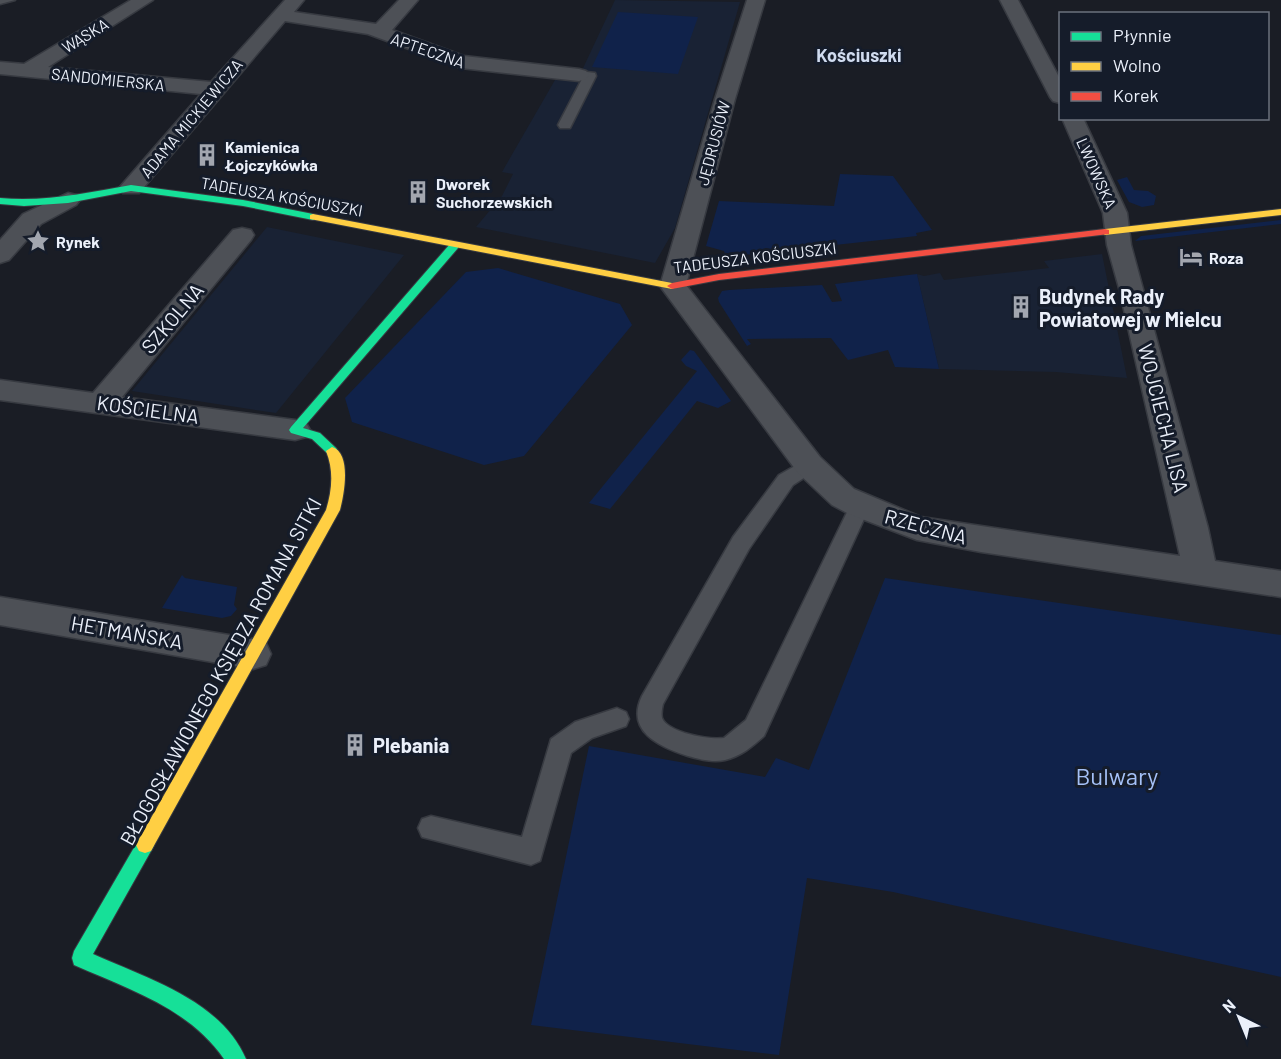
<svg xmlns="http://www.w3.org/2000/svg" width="1281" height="1059" font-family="Barlow,sans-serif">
  <rect width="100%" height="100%" fill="#1a1d25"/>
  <!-- built -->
  <g fill="#192234">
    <path d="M 615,0 L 740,2 L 675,228 L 655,263 L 476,227 L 502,196 L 513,174 L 502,172 L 555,80 L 577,81 Z"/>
    <path d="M 267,227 L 404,255 L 276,413 L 132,391 Z"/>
    <path d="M 1102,254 L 1127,378 L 1056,372 L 939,369 L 917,274 L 924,276 L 940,273 L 944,280 L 977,276 L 1049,268 L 1044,261 Z"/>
  </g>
  <!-- green -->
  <g fill="#10224a">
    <path d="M 618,12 L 698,17 L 678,74 L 592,67 Z"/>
    <path d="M 840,174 L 893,176 L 932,230 L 916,233 L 917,236 L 726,257 L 724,251 L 706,246 L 719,201 L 834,206 Z"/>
    <path d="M 1127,177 L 1134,190 L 1148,191 L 1156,196 L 1154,205 L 1142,207 L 1129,202 L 1117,180 Z"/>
    <path d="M 1281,220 L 1281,224 L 1135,241 L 1141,236 Z"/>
    <path d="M 498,268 L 620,304 L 632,325 L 524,456 L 484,465 L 352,422 L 345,398 L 466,272 Z"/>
    <path d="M 917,274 L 939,369 L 895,367 L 888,350 L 848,360 L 831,338 L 747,339 L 751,344 L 747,346 L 719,302 L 718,298 L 722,291 L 729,290 L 822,285 L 832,302 L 842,301 L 835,284 Z"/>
    <path d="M 690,350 L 694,351 L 731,401 L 718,408 L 697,401 L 610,509 L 589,503 L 697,371 L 686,366 L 681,360 Z"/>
    <path d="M 182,575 L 185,578 L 237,587 L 234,605 L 237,609 L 231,616 L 222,618 L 162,608 Z"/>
    <path d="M 885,578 L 1281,635 L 1281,977 L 893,892 L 807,878 L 779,1055 L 531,1025 L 589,746 L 765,777 L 776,758 L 809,770 Z"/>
  </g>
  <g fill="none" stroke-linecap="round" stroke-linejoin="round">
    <!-- lane casing -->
    <g stroke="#373a41" stroke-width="3">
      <g id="lane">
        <path d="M 0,0 L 15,0 L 0,4 Z"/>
        <path d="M 579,71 L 595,73 L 596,76 L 570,128 L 560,128 L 558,125 L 582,79 L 573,75 Z"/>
        <path d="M 809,458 L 816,460 L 819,465 L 816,470 L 793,485 L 749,549 L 663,704 C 662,708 661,714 662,718 C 668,733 710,740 724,738 L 746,720 L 850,506 L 853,501 L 860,499 L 867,501 L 870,506 L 764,736 C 752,747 741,756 725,760 C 713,763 699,759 688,756 C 659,747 625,731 642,696 L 733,537 L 779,475 Z"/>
        <path d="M 617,708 L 626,712 L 629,719 L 626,726 L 592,738 L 571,753 L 540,861 L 531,865 L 422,837 L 418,828 L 422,819 L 431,816 L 522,837 L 551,739 L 575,722 Z"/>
      </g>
    </g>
    <!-- street casing -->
    <g stroke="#373a41" stroke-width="3">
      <g id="street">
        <path d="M 131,0 L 153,0 L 48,67 L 211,82 L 285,0 L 304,0 L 294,12 L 376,24 L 399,0 L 418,0 L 392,30 L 464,56 L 579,69 L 586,71 L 589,75 L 586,79 L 579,81 L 461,68 L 368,34 L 285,21 L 139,193 L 123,193 L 119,188 L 201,94 L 0,74 L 0,62 L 24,64 Z"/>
        <path d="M 747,0 L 765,0 L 735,99 L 686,285 L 820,457 L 854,489 L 921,517 L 1180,556 L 1119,288 L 1107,245 L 1103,213 L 1062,118 L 1083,118 L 1127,213 L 1131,245 L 1208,528 L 1215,561 L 1281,571 L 1281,597 L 981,552 L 917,540 L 849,514 L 832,505 L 798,473 L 660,286 L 715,99 Z"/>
        <path d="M 1000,0 L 1018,0 L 1060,79 L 1060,103 L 1053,101 L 1050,97 Z"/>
        <path d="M 68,193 L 76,195 L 80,200 L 76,205 L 41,224 L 9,260 L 0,263 L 0,240 L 23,214 Z"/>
        <path d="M 242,228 L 251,230 L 254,235 L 251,240 L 122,397 L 295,420 L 306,423 L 310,430 L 306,437 L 295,440 L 0,400 L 0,380 L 93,393 L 233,230 Z"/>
        <path d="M 0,597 L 253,639 L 266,643 L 271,654 L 266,665 L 253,669 L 0,625 Z"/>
      </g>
    </g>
    <!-- fast casing -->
    <g stroke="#373a41" stroke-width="2">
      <g id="fast">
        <path d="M 131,185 L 243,200 L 313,214 L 318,217 L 313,220 L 243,206 L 131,191 L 68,203 L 24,206 L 0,204 L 0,198 C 45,202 87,193 131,185 Z"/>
        <path d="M 454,243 L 459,246 L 458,248 L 303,428 L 320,433 L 336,448 L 338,451 L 336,454 L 328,454 L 312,439 L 291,433 L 289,430 L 291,427 L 450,244 Z"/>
        <path d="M 145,837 L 151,839 L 154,845 L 151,851 L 93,954 C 146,978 221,1000 246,1059 L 224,1059 C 189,1008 128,989 74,965 L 72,958 L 74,951 L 139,839 Z"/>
      </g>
    </g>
    <!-- slow casing -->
    <g stroke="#373a41" stroke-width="2">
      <g id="slow">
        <path d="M 1281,209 L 1281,215 L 1105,235 L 1100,232 L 1105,229 Z"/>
        <path d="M 313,214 L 672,283 L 677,286 L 672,289 L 310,219 L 310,215 Z"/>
        <path d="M 332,447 C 352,453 344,495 340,510 L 151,851 L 145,853 L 139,851 L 136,845 L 139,839 L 326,510 C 332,490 334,471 326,451 Z"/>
      </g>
    </g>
    <!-- jam casing -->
    <g stroke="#373a41" stroke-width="2">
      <path id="jam" d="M 1105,229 L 1109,230 L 1109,234 L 719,280 L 672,289 L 667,286 L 672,283 L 719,274 Z"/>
    </g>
    <!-- lane -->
    <use href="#lane" fill="#4d5056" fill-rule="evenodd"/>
    <!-- street -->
    <use href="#street" fill="#4d5056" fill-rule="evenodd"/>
    <!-- fast -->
    <use href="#fast" fill="#16e098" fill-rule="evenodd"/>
    <!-- slow -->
    <use href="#slow" fill="#ffcf43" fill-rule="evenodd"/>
    <!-- jam -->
    <use href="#jam" fill="#f24e42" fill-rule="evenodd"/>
  </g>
  <!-- icons -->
  <defs>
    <g id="building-bare" transform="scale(1.8)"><path d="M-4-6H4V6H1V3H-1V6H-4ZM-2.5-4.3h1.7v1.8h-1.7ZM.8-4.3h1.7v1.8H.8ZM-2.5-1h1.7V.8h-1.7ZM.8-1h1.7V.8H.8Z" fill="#a2a6af" stroke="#151c2a" stroke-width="2.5" paint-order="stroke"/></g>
    <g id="sight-bare" transform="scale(1.8)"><path d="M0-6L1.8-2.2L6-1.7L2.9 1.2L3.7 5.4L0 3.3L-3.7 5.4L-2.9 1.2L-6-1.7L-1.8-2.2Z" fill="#a2a6af" stroke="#151c2a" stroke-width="2.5" paint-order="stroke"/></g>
    <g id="hotel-bare" transform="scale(1.8)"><path d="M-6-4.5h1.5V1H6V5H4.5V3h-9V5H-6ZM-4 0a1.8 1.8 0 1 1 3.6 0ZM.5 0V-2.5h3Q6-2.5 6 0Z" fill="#a2a6af" stroke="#151c2a" stroke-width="2.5" paint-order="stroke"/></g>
  </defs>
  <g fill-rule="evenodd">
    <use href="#building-bare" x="207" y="155"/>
    <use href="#building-bare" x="418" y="192"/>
    <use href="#sight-bare" x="38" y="241"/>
    <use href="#hotel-bare" x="1191" y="257"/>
    <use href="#building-bare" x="1021" y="307"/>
    <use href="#building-bare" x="355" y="745"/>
  </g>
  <g text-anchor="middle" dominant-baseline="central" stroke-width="6" stroke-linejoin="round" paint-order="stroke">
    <!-- far-street labels -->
    <g font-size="16" fill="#ebf0fa" stroke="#151c2a">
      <text transform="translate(85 35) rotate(-31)">WĄSKA</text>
      <text transform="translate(428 50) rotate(19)">APTECZNA</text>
      <text transform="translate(108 79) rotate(6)">SANDOMIERSKA</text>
      <text transform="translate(191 118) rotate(-50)">ADAMA MICKIEWICZA</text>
      <text transform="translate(713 143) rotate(-75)">JĘDRUSIÓW</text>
      <text transform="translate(1097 173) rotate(66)">LWOWSKA</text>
      <text transform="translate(282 196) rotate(10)">TADEUSZA KOŚCIUSZKI</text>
      <text transform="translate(755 257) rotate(-7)">TADEUSZA KOŚCIUSZKI</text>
    </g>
    <!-- far-poi labels -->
    <g font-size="16" font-weight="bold" fill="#ebf0fa" stroke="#151c2a" text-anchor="start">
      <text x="225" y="146">Kamienica<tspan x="225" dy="18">Łojczykówka</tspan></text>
      <text x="436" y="183">Dworek<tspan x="436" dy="18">Suchorzewskich</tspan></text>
      <text x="56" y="241">Rynek</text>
      <text x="1209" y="257">Roza</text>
    </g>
    <!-- far-quarter labels -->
    <g font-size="18" font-weight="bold" fill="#d0dbef" stroke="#151c2a">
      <text x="859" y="55">Kościuszki</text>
    </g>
    <!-- poi labels -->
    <g font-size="20" font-weight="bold" fill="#ebf0fa" stroke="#151c2a" text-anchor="start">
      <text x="1039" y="296">Budynek Rady<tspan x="1039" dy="23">Powiatowej w Mielcu</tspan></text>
      <text x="373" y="745">Plebania</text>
    </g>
    <!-- street labels -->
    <g font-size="20" fill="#ebf0fa" stroke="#151c2a">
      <text transform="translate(172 318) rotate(-50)">SZKOLNA</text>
      <text transform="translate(148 409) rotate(8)">KOŚCIELNA</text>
      <text transform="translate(1164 418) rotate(76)">WOJCIECHA LISA</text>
      <text transform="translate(926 526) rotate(15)">RZECZNA</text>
      <text transform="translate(127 632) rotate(10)">HETMAŃSKA</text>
      <text transform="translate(220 671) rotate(-61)">BŁOGOSŁAWIONEGO KSIĘDZA ROMANA SITKI</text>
    </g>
    <!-- near-park labels -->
    <g font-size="24" fill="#a5c1f7" stroke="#151c2a">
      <text x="1117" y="775">Bulwary</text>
    </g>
  </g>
  <!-- legend -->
  <rect x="1059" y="12" width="210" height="108" fill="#151c2a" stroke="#6b717d" stroke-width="1.5"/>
  <rect x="1071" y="32" width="30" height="9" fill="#16e098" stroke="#6b717d" stroke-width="1.5"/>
  <text x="1113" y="42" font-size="18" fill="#ebf0fa">Płynnie</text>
  <rect x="1071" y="62" width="30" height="9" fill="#ffcf43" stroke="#6b717d" stroke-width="1.5"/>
  <text x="1113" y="72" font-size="18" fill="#ebf0fa">Wolno</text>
  <rect x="1071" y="92" width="30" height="9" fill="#f24e42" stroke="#6b717d" stroke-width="1.5"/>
  <text x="1113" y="102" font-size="18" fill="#ebf0fa">Korek</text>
  <!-- north arrow -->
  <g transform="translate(1239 1017) rotate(317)" stroke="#151c2a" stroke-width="4.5" paint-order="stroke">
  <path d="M0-4.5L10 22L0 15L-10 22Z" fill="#ebf0fa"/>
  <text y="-9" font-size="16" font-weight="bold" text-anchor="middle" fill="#ebf0fa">N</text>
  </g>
</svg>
